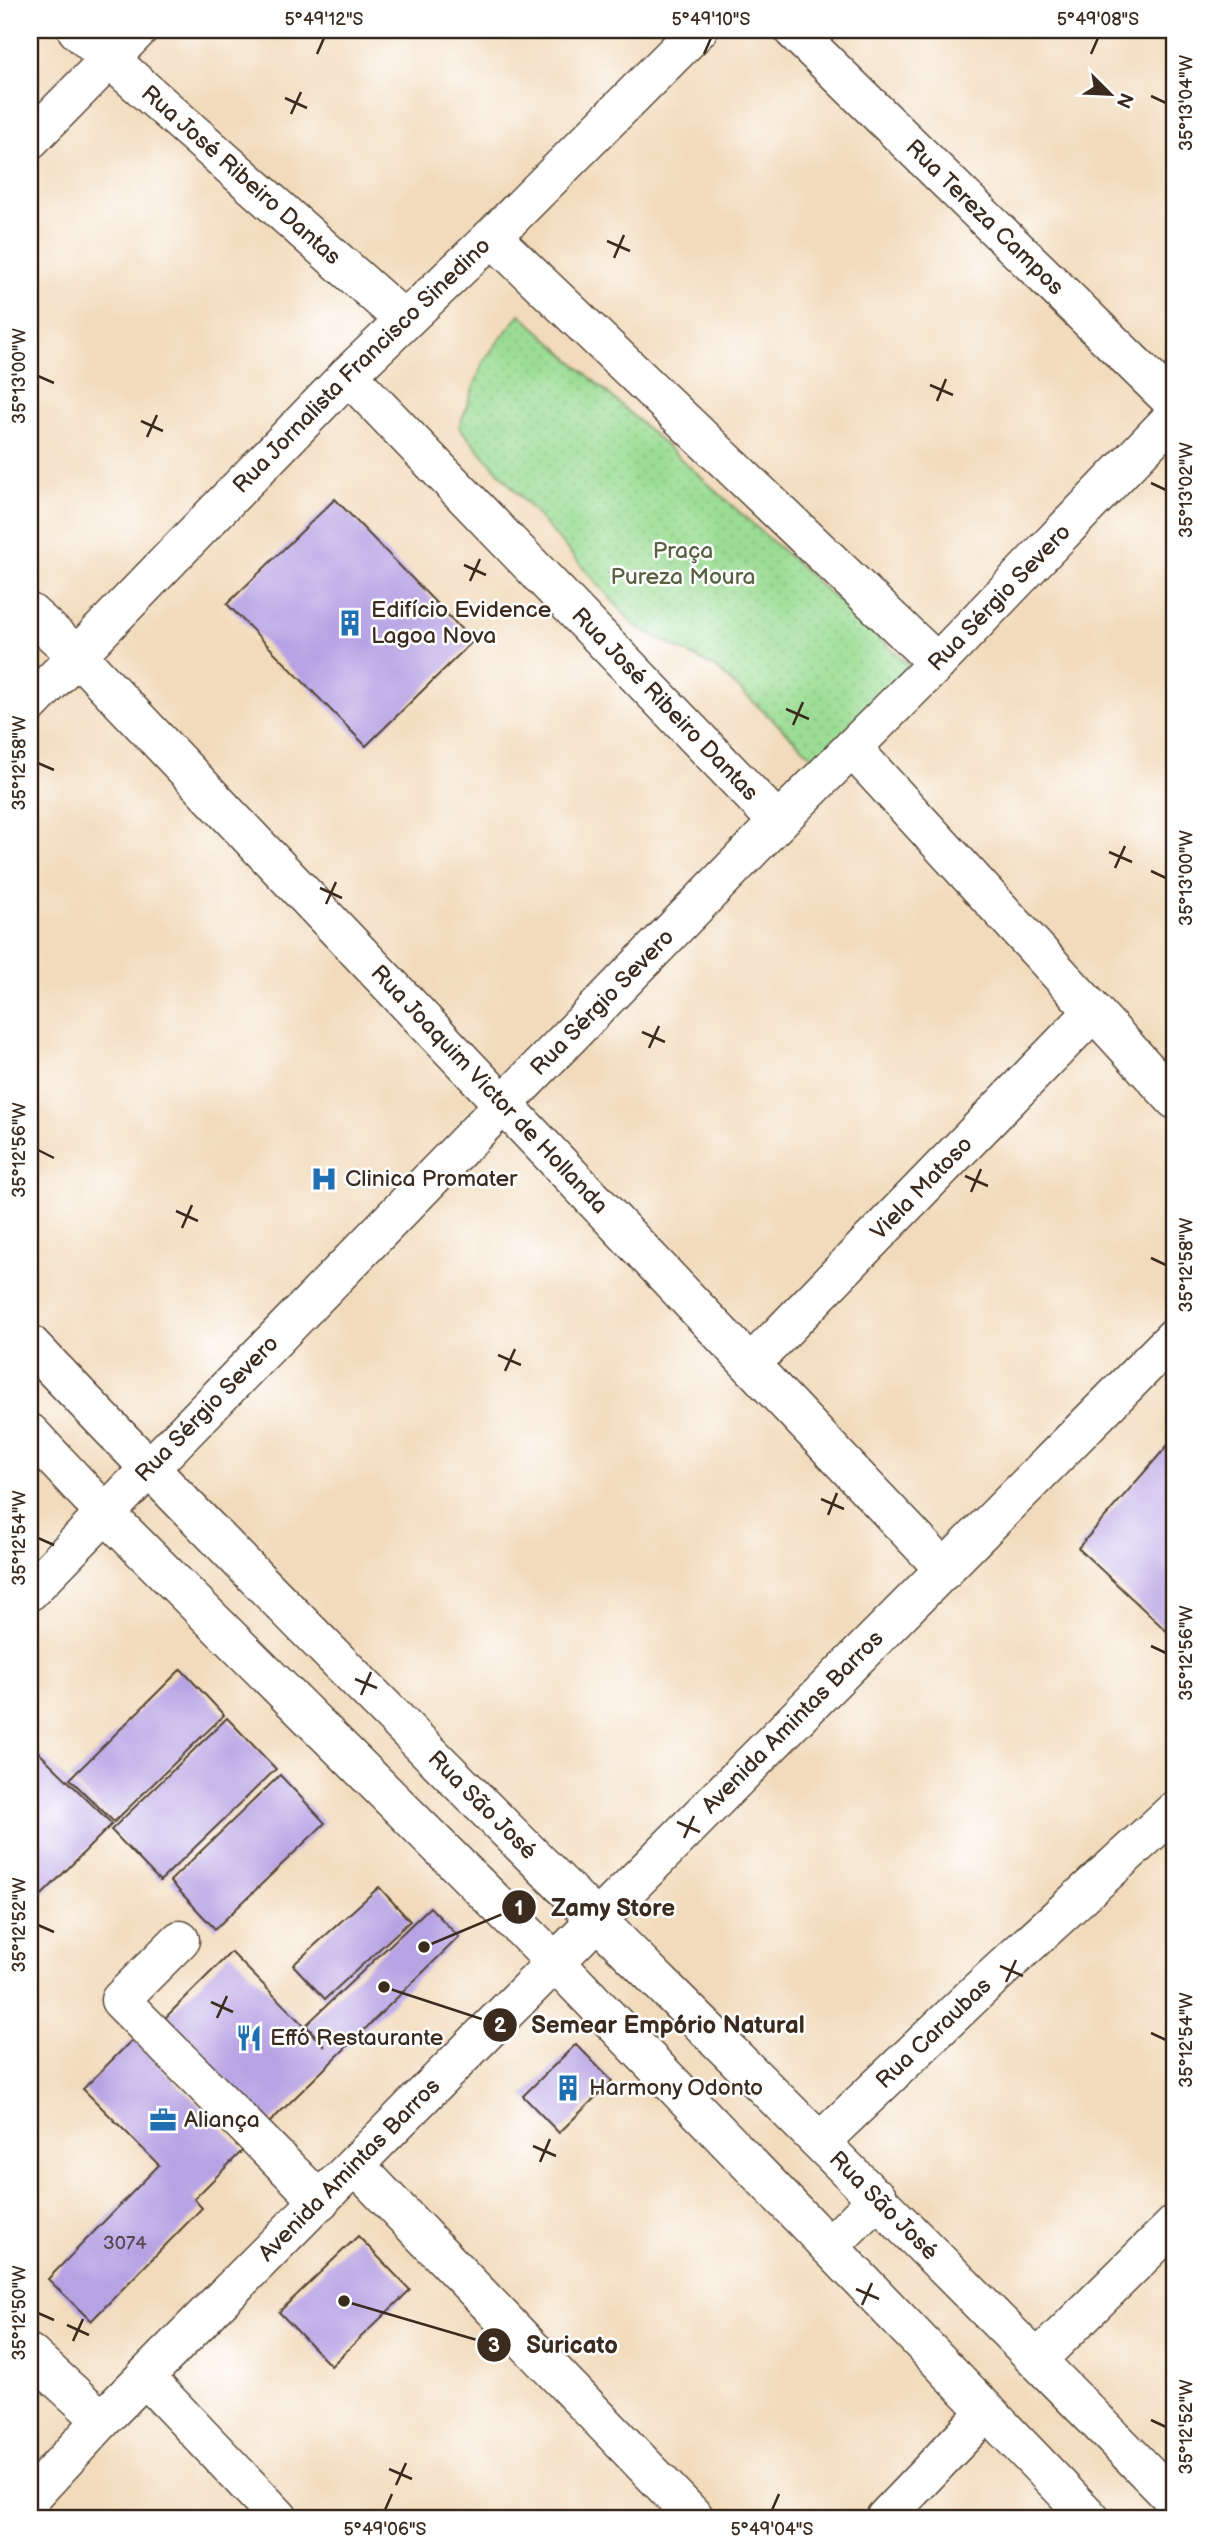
<svg xmlns="http://www.w3.org/2000/svg" width="1205" height="2548" font-family="'Balsamiq Sans',sans-serif">
  <defs>
    <pattern id="park-dots" width="8" height="8" patternUnits="userSpaceOnUse" patternTransform="scale(1.75)"><rect width="8" height="8" fill="#9bdd94"/><path d="M2 2h.1M6 6h.1" fill="none" stroke="#86be7f" stroke-width="1.8" stroke-linecap="round"/></pattern>
  </defs>
  <rect width="100%" height="100%" fill="#fff"/>
  <filter id="ink" filterUnits="userSpaceOnUse"><feTurbulence type="fractalNoise" baseFrequency=".0143" numOctaves="2"/><feDisplacementMap in="SourceGraphic" scale="14" xChannelSelector="R" yChannelSelector="G"/><feConvolveMatrix kernelMatrix="1 2 1 2 8 2 1 2 1" color-interpolation-filters="sRGB"/></filter>
  <filter id="wash" filterUnits="userSpaceOnUse"><feTurbulence type="fractalNoise" baseFrequency=".00686" numOctaves="4" result="noise"/><feDisplacementMap in="SourceGraphic" scale="28" xChannelSelector="R" yChannelSelector="G"/><feGaussianBlur stdDeviation="1.57" result="paint"/><feColorMatrix in="noise" values="0 0 0 0 0 0 0 0 0 0 0 0 0 0 0 0 0 1.4 0 .05"/><feComposite in="paint" operator="in"/></filter>
  <g filter="url(#wash)">
    <rect width="100%" height="100%" fill="#f2dbbc"/>
    <!-- park -->
    <path fill="url(#park-dots)" stroke="#6b8459" stroke-width="2" d="M 520,314 L 909,665 L 821,764 L 716,668 L 635,626 L 459,427 L 484,360 Z"/>
    <g id="blocks">
      <!-- building -->
      <g fill="#b7a3e4">
        <path d="M 335,499 L 473,641 L 366,746 L 227,604 Z"/>
        <path d="M 1175,1437 L 1175,1639 L 1078,1548 Z"/>
        <path d="M 181,1669 L 224,1715 L 114,1822 L 70,1779 Z"/>
        <path d="M 227,1718 L 276,1769 L 160,1881 L 111,1830 Z"/>
        <path d="M 30,1744 L 112,1824 L 30,1907 Z"/>
        <path d="M 280,1775 L 325,1823 L 215,1929 L 170,1881 Z"/>
        <path d="M 379,1887 L 410,1921 L 325,1999 L 293,1965 Z"/>
        <path d="M 430,1907 L 459,1937 L 268,2124 L 164,2019 L 231,1952 L 325,2047 L 306,2025 Z"/>
        <path d="M 133,2039 L 243,2150 L 194,2199 L 202,2208 L 91,2321 L 48,2279 L 159,2165 L 83,2089 Z"/>
        <path d="M 576,2044 L 612,2081 L 559,2133 L 523,2096 Z"/>
        <path d="M 358,2236 L 410,2290 L 331,2366 L 279,2312 Z"/>
      </g>
    </g>
  </g>
  <g filter="url(#ink)">
    <use href="#blocks" fill-opacity="0" stroke="#564536" stroke-width="2"/>
    <g fill="none" stroke-linecap="round" stroke-linejoin="round">
      <!-- minor casing -->
      <g stroke="#564536" stroke-width="41">
        <g id="minor">
          <path id="s1" d="M 77,30 L 404,320"/>
          <path id="s2" d="M 793,30 L 1175,404"/>
          <path d="M 492,237 L 937,663"/>
          <path id="s3" d="M 348,375 L 778,822"/>
          <path id="s4" d="M 30,613 L 77,655 L 945,1570"/>
          <path id="s5" d="M 30,704 L 348,375 L 492,237 L 698,30"/>
          <path d="M 852,748 L 1175,1100"/>
          <path id="s6" d="M 751,1364 L 1093,1012"/>
          <path id="s7" d="M 30,1591 L 778,822 L 937,663 L 1175,415"/>
          <path d="M 180,1940 L 120,2000 L 320,2201"/>
          <path id="s8" d="M 821,2141 L 982,1987 L 1175,1810"/>
          <path d="M 355,2165 L 695,2518"/>
          <path d="M 30,2354 L 102,2420"/>
          <path d="M 1038,2359 L 1175,2224"/>
          <path d="M 146,2378 L 279,2518"/>
          <path d="M 885,2518 L 987,2411"/>
        </g>
      </g>
      <!-- major casing -->
      <g stroke="#564536" stroke-width="41">
        <g id="major">
          <path d="M 30,140 L 138,30"/>
          <path id="s9" d="M 30,1344 C 404,1737 797,2112 1175,2501"/>
          <path d="M 30,1433 L 104,1512 L 555,1962 L 1090,2518"/>
          <path d="M 829,2247 L 878,2198"/>
          <path id="s10" d="M 30,2498 L 102,2420 L 1175,1336"/>
        </g>
      </g>
      <!-- minor -->
      <use href="#minor" stroke="#fff" stroke-width="38"/>
      <!-- major -->
      <use href="#major" stroke="#fff" stroke-width="38"/>
    </g>
  </g>
  <!-- ticks -->
  <path fill="none" stroke="#3b2a1e" stroke-width="2.5" d="M 317,54 L 324,38M 704,54 L 711,38M 1091,54 L 1098,38M 1151,96 L 1166,103M 285,98 L 307,108M 291,114 L 301,92M 607,241 L 630,251M 614,258 L 624,235M 38,376 L 54,383M 930,385 L 953,395M 937,401 L 946,379M 141,421 L 163,431M 147,437 L 157,415M 1151,483 L 1166,490M 464,565 L 486,575M 470,581 L 480,559M 786,709 L 809,719M 793,725 L 803,702M 38,763 L 54,770M 1109,852 L 1132,862M 1115,868 L 1125,846M 1151,871 L 1166,878M 320,888 L 342,898M 326,904 L 336,882M 642,1032 L 665,1042M 649,1048 L 659,1026M 38,1150 L 54,1158M 965,1176 L 988,1186M 971,1192 L 981,1169M 176,1211 L 198,1221M 182,1228 L 192,1205M 1151,1258 L 1166,1265M 498,1355 L 521,1365M 505,1371 L 515,1349M 821,1499 L 844,1509M 828,1515 L 837,1493M 38,1538 L 54,1545M 1151,1646 L 1166,1653M 355,1679 L 377,1688M 361,1695 L 371,1672M 677,1822 L 700,1832M 684,1838 L 694,1816M 38,1925 L 54,1932M 1000,1966 L 1023,1976M 1006,1982 L 1016,1960M 211,2002 L 233,2012M 217,2018 L 227,1996M 1151,2033 L 1166,2040M 533,2146 L 556,2156M 540,2162 L 550,2139M 856,2289 L 879,2299M 862,2305 L 872,2283M 38,2313 L 54,2320M 67,2325 L 89,2335M 73,2341 L 83,2319M 1151,2420 L 1166,2427M 389,2469 L 412,2479M 396,2485 L 406,2463M 385,2510 L 392,2494M 772,2510 L 779,2494"/>
  <!-- icons -->
  <defs>
    <g id="building-bare" transform="scale(2.1)"><path d="M-4-6H4V6H1V3H-1V6H-4ZM-2.5-4.3h1.7v1.8h-1.7ZM.8-4.3h1.7v1.8H.8ZM-2.5-1h1.7V.8h-1.7ZM.8-1h1.7V.8H.8Z" fill="#1f6fb2" stroke="#fff" stroke-width="2.5" paint-order="stroke"/></g>
    <g id="hospital-bare" transform="scale(2.1)"><path d="M-5-5h3v3.5h4V-5h3V5h-3V1.5h-4V5h-3Z" fill="#1f6fb2" stroke="#fff" stroke-width="2.5" paint-order="stroke"/></g>
    <g id="restaurant-bare" transform="scale(2.1)"><path d="M-5-6h1v4h1v-4h1v4h1v-4h1v5L-1.5 .5V6h-2V.5L-5-1ZM5-6V6H3V1.5H1.5Q1.5-4 5-6Z" fill="#1f6fb2" stroke="#fff" stroke-width="2.5" paint-order="stroke"/></g>
    <g id="office-bare" transform="scale(2.1)"><path d="M-6-3h4V-5.5h4V-3h4V5H-6ZM-1-4.5V-3h2v-1.5ZM-6 0V1H6V0Z" fill="#1f6fb2" stroke="#fff" stroke-width="2.5" paint-order="stroke"/></g>
  </defs>
  <g fill-rule="evenodd">
    <use href="#building-bare" x="350" y="623"/>
    <use href="#hospital-bare" x="324" y="1179"/>
    <use href="#restaurant-bare" x="249" y="2038"/>
    <use href="#building-bare" x="568" y="2088"/>
    <use href="#office-bare" x="163" y="2120"/>
  </g>
  <g text-anchor="middle" dominant-baseline="central" stroke-width="5" stroke-linejoin="round" paint-order="stroke">
    <!-- number labels -->
    <g font-size="19" fill="#5a4850">
      <text x="125" y="2243">3074</text>
    </g>
    <!-- street labels -->
    <g font-size="23" fill="#3b2a1e" stroke="#fff">
      <text stroke="none"><textPath href="#s1" startOffset="219">Rua José Ribeiro Dantas</textPath></text>
      <text stroke="none"><textPath href="#s2" startOffset="268">Rua Tereza Campos</textPath></text>
      <text stroke="none"><textPath href="#s5" startOffset="474">Rua Jornalista Francisco Sinedino</textPath></text>
      <text stroke="none"><textPath href="#s7" startOffset="1388">Rua Sérgio Severo</textPath></text>
      <text stroke="none"><textPath href="#s3" startOffset="457">Rua José Ribeiro Dantas</textPath></text>
      <text stroke="none"><textPath href="#s7" startOffset="821">Rua Sérgio Severo</textPath></text>
      <text stroke="none"><textPath href="#s4" startOffset="662">Rua Joaquim Victor de Hollanda</textPath></text>
      <text stroke="none"><textPath href="#s6" startOffset="245">Viela Matoso</textPath></text>
      <text stroke="none"><textPath href="#s7" startOffset="254">Rua Sérgio Severo</textPath></text>
      <text stroke="none"><textPath href="#s10" startOffset="1088">Avenida Amintas Barros</textPath></text>
      <text stroke="none"><textPath href="#s9" startOffset="646">Rua São José</textPath></text>
      <text stroke="none"><textPath href="#s8" startOffset="156">Rua Caraubas</textPath></text>
      <text stroke="none"><textPath href="#s10" startOffset="458">Avenida Amintas Barros</textPath></text>
      <text stroke="none"><textPath href="#s9" startOffset="1213">Rua São José</textPath></text>
    </g>
    <!-- park labels -->
    <g font-size="23" fill="#586041" stroke="#fff">
      <text x="683" y="551">Praça<tspan x="683" dy="26">Pureza Moura</tspan></text>
    </g>
    <!-- poi labels -->
    <g font-size="23" fill="#3b2a1e" stroke="#fff" text-anchor="start">
      <text x="371" y="610">Edifício Evidence<tspan x="371" dy="26">Lagoa Nova</tspan></text>
      <text x="345" y="1179">Clinica Promater</text>
      <text x="270" y="2038">Effó Restaurante</text>
      <text x="589" y="2088">Harmony Odonto</text>
      <text x="184" y="2120">Aliança</text>
    </g>
  </g>
  <!-- callouts -->
  <path fill="none" stroke="#3b2a1e" stroke-width="2.5" d="M424 1947L519 1907M384 1987L500 2025M344 2301L494 2345"/>
  <g fill="#3b2a1e" stroke="#fff" stroke-width="2.5">
    <circle cx="424" cy="1947" r="7"/>
    <circle cx="384" cy="1987" r="7"/>
    <circle cx="344" cy="2301" r="7"/>
    <circle cx="519" cy="1907" r="18"/>
    <circle cx="500" cy="2025" r="18"/>
    <circle cx="494" cy="2345" r="18"/>
  </g>
  <g font-size="21" text-anchor="middle" font-weight="bold" fill="#fff">
    <text x="519" y="1915">1</text>
    <text x="500" y="2032">2</text>
    <text x="494" y="2352">3</text>
  </g>
  <g font-size="24" text-anchor="middle" font-weight="bold" fill="#3b2a1e" stroke="#fff" stroke-width="5" stroke-linejoin="round" paint-order="stroke">
    <text x="613" y="1916">Zamy Store</text>
    <text x="668" y="2033">Semear Empório Natural</text>
    <text x="572" y="2353">Suricato</text>
  </g>
  <!-- margin -->
  <rect width="1205" height="2548" fill="none" stroke="#fff" stroke-width="77"/>
  <!-- north arrow -->
  <g transform="translate(1110 94) rotate(114)" stroke="#ffffff" stroke-width="5" paint-order="stroke">
  <path d="M0-5L12 26L0 18L-12 26Z" fill="#3b2a1e"/>
  <text y="-10" font-size="19" font-weight="bold" text-anchor="middle" fill="#3b2a1e">N</text>
  </g>
  <rect x="38" y="38" width="1128" height="2472" fill="none" stroke="#3b2a1e" stroke-width="2.5"/>
  <g font-size="18" text-anchor="middle" fill="#3b2a1e">
    <text x="324" y="25">5°49'12"S</text>
    <text x="711" y="25">5°49'10"S</text>
    <text x="1098" y="25">5°49'08"S</text>
    <text transform="translate(1186 103) rotate(-90)" y="6">35°13'04"W</text>
    <text transform="translate(19 376) rotate(-90)" y="6">35°13'00"W</text>
    <text transform="translate(1186 490) rotate(-90)" y="6">35°13'02"W</text>
    <text transform="translate(19 763) rotate(-90)" y="6">35°12'58"W</text>
    <text transform="translate(1186 878) rotate(-90)" y="6">35°13'00"W</text>
    <text transform="translate(19 1150) rotate(-90)" y="6">35°12'56"W</text>
    <text transform="translate(1186 1265) rotate(-90)" y="6">35°12'58"W</text>
    <text transform="translate(19 1538) rotate(-90)" y="6">35°12'54"W</text>
    <text transform="translate(1186 1653) rotate(-90)" y="6">35°12'56"W</text>
    <text transform="translate(19 1925) rotate(-90)" y="6">35°12'52"W</text>
    <text transform="translate(1186 2040) rotate(-90)" y="6">35°12'54"W</text>
    <text transform="translate(19 2313) rotate(-90)" y="6">35°12'50"W</text>
    <text transform="translate(1186 2427) rotate(-90)" y="6">35°12'52"W</text>
    <text x="385" y="2535">5°49'06"S</text>
    <text x="772" y="2535">5°49'04"S</text>
  </g>
</svg>
